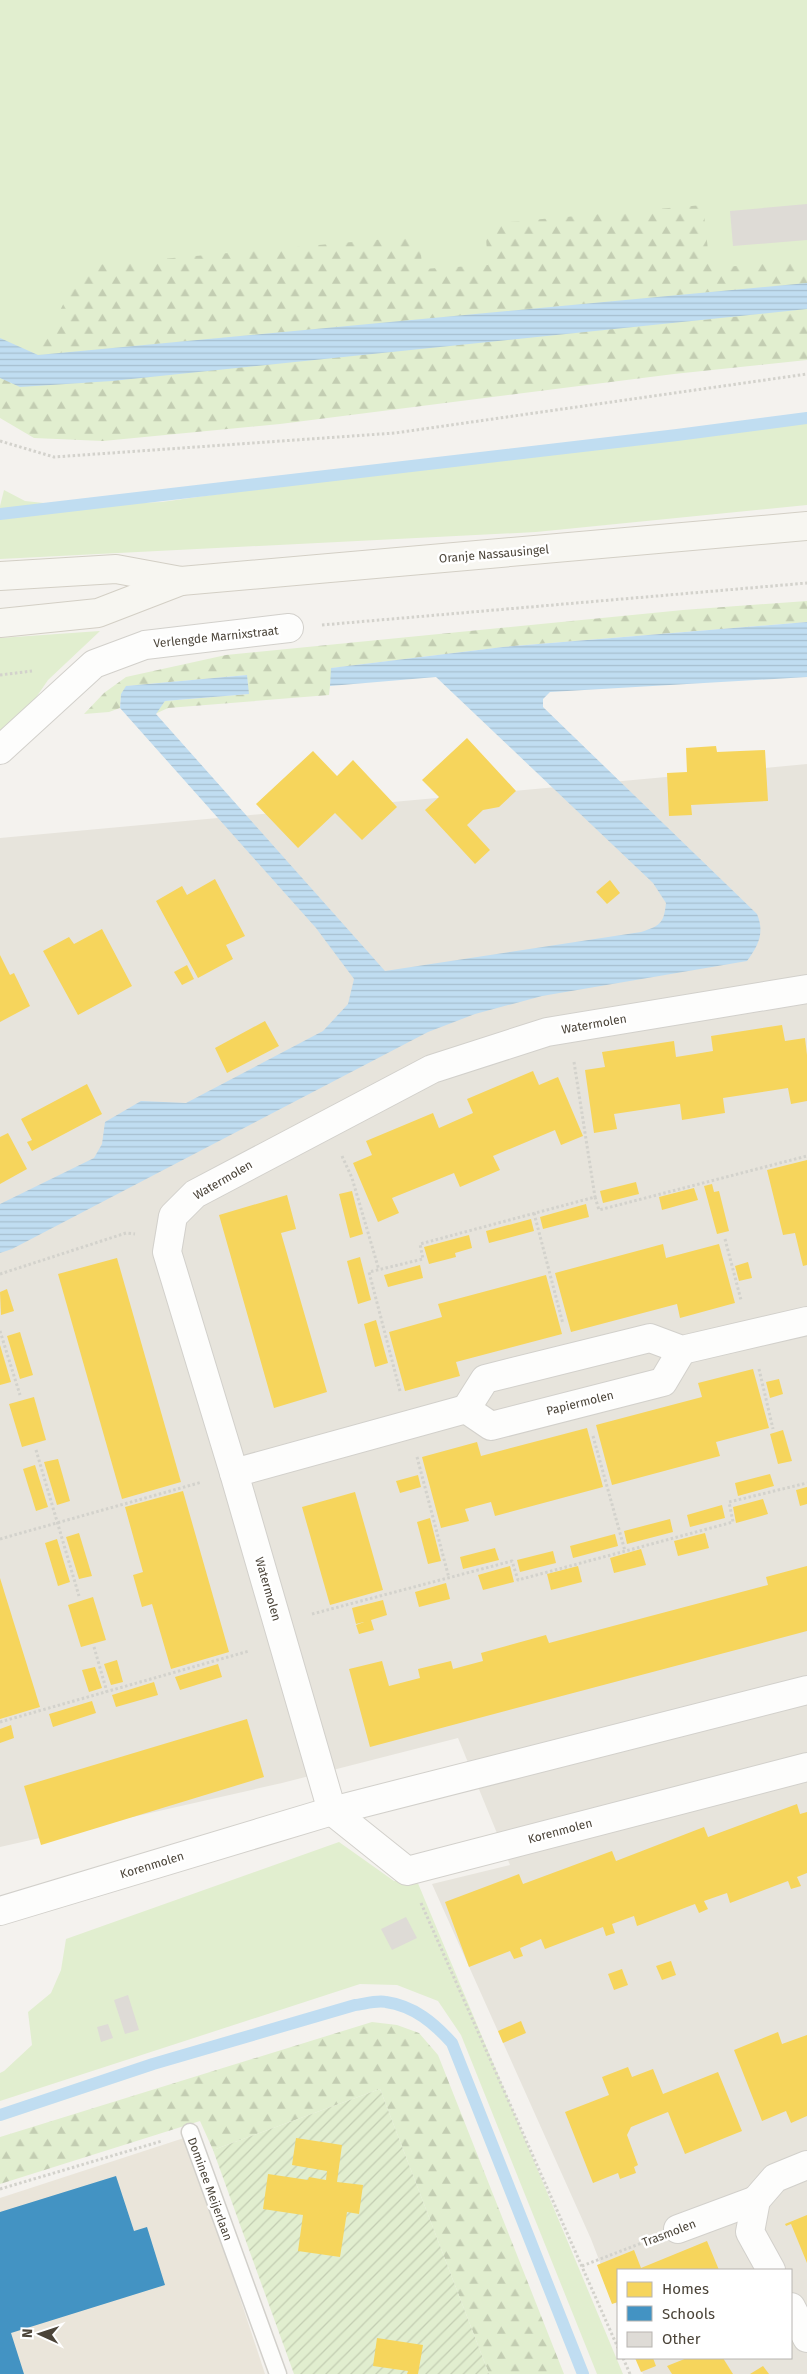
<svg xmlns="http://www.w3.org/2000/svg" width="807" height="2374" font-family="'Fira Sans',sans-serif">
  <defs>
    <pattern id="forest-firs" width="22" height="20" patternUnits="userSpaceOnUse" patternTransform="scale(1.25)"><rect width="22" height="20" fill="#e1eecf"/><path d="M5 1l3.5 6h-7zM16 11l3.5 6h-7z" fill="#c3cdb2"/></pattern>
    <pattern id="garden-furrows" width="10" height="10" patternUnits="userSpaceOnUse" patternTransform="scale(1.25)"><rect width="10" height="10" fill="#e1eecf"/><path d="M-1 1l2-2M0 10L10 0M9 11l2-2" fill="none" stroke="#c3cdb2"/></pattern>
    <pattern id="water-rules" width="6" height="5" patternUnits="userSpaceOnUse" patternTransform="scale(1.25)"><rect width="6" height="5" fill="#c0ddf1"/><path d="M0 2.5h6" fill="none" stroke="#a6bfcf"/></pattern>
  </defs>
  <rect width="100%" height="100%" fill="#f4f2ee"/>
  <!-- residential -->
  <path fill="#e7e4dc" d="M 807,764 L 807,2374 L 643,2374 L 637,2358 L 791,2358 L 791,2270 L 618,2270 L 618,2309 L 591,2239 L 432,1884 L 510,1865 L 458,1738 L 282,1783 L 0,1847 L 0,838 Z"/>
  <!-- education -->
  <path fill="#eae5da" d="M 187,2137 L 265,2374 L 0,2374 L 0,2198 Z"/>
  <!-- grass -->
  <g fill="#e1eecf">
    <path d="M 0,0 L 807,0 L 807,328 L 0,401 Z"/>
    <path d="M 807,423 L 807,505 L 536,532 L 0,559 L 0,506 L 4,490 L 25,501 L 72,506 L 162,502 L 345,476 Z"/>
    <path d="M 100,631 L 48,680 L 0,750 L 0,638 Z"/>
    <path d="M 339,1842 L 394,1881 L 417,1881 L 623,2374 L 597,2374 L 461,2035 L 438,2001 L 397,1985 L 360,1984 L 0,2101 L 0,2073 L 4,2071 L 32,2045 L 28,2012 L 51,1993 L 61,1970 L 66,1939 Z"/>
  </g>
  <!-- forest -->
  <g fill="url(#forest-firs)">
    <path d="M 703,205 L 710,268 L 807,261 L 807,283 L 37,355 L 83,266 L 420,236 L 422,269 L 488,265 L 485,224 Z"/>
    <path d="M 807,310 L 807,360 L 674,374 L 280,424 L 103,441 L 34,438 L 0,418 L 0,362 L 383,350 Z"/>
    <path d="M 807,601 L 807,622 L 503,647 L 332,668 L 329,695 L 168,708 L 155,714 L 165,701 L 248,694 L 247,675 L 127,686 L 121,694 L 120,708 L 109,712 L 84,714 L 104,693 L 126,677 L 226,655 L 683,610 Z"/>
    <path d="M 372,2022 L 397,2025 L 419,2033 L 438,2055 L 564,2374 L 489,2374 L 380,2089 L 213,2150 L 200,2121 L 0,2184 L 0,2137 Z"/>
  </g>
  <!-- garden -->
  <path fill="url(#garden-furrows)" d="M 380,2089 L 489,2374 L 294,2374 L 213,2150 Z"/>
  <!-- water -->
  <g fill="url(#water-rules)">
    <path d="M 807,283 L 807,309 L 112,381 L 20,387 L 0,378 L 0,338 L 38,355 Z"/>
    <path d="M 807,622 L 807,677 L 550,692 L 543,699 L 543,707 L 757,914 C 765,933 758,946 747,961 L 542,996 L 475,1014 L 428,1032 L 12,1249 L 0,1253 L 0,1204 L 94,1158 L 102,1144 L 105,1122 L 141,1101 L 186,1103 L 323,1031 L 348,1004 L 354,979 L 316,928 L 120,708 L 121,694 L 126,686 L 247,675 L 249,694 L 165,701 L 156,714 L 385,971 L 641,932 C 660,926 664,923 666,903 L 653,883 L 436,677 L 330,686 L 331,668 L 503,647 Z"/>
  </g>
  <!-- homes -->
  <g fill="#f6d55c">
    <path d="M 467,738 L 516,791 L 499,807 L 483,810 L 467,825 L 490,850 L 475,864 L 425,810 L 439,797 L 422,780 Z"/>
    <path d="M 716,746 L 717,752 L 765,750 L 768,801 L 691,805 L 692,815 L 669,816 L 667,773 L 687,772 L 686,748 Z"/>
    <path d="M 313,751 L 337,776 L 353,760 L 397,807 L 362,840 L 335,813 L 298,848 L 256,804 Z"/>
    <path d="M 215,879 L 245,936 L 226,945 L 233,959 L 198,978 L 156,901 L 182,886 L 187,895 Z"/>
    <path d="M 610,880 L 620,893 L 607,904 L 596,892 Z"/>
    <path d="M 102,929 L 132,986 L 78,1015 L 43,951 L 69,937 L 74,944 Z"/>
    <path d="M 0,955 L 10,975 L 14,973 L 30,1006 L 0,1022 Z"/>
    <path d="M 187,965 L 194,979 L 182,985 L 174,972 Z"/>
    <path d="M 265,1021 L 279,1046 L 227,1073 L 215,1048 Z"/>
    <path d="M 782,1025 L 785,1041 L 805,1038 L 807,1055 L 807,1101 L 791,1104 L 788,1088 L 723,1098 L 725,1113 L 682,1120 L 680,1104 L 614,1114 L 617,1129 L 594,1133 L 585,1070 L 605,1067 L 602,1052 L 674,1041 L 676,1057 L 695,1054 L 713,1051 L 711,1036 Z"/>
    <path d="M 533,1071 L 539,1085 L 558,1077 L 583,1136 L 561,1145 L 555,1130 L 493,1156 L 500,1170 L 460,1187 L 454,1173 L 392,1198 L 399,1213 L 378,1222 L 353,1163 L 372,1155 L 366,1141 L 433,1113 L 439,1128 L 473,1113 L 467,1099 Z"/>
    <path d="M 87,1084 L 102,1114 L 32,1151 L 27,1142 L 32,1140 L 21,1119 Z"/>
    <path d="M 8,1133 L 27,1169 L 0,1184 L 0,1137 Z"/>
    <path d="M 807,1160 L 807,1265 L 803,1266 L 795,1233 L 783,1235 L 767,1170 Z"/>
    <path d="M 636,1182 L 639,1194 L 603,1203 L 600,1191 Z"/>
    <path d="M 712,1184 L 714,1192 L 719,1191 L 729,1231 L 717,1234 L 704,1186 Z"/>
    <path d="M 694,1188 L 698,1200 L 662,1210 L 659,1197 Z"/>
    <path d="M 352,1191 L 363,1234 L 350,1238 L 339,1194 Z"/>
    <path d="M 287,1195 L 296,1229 L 281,1233 L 327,1392 L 274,1408 L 219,1215 Z"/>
    <path d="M 586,1204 L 589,1217 L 543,1229 L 540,1217 Z"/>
    <path d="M 531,1219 L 534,1231 L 489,1243 L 486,1231 Z"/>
    <path d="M 469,1235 L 472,1248 L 455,1253 L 456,1257 L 429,1264 L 424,1247 Z"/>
    <path d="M 663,1244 L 666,1258 L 719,1244 L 735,1303 L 680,1318 L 677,1304 L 571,1332 L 555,1273 Z"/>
    <path d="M 360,1257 L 371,1300 L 358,1304 L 347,1261 Z"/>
    <path d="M 117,1258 L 181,1482 L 122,1499 L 58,1274 Z"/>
    <path d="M 748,1262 L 752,1278 L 739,1281 L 735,1266 Z"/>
    <path d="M 420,1265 L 423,1278 L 388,1287 L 384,1275 Z"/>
    <path d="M 546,1275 L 562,1334 L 456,1362 L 460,1376 L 405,1391 L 389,1332 L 442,1317 L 438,1304 Z"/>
    <path d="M 7,1289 L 14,1311 L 1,1315 L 0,1292 Z"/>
    <path d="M 376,1320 L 388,1363 L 375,1367 L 364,1324 Z"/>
    <path d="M 20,1332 L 33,1375 L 20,1379 L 7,1336 Z"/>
    <path d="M 0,1345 L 11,1382 L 0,1385 Z"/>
    <path d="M 753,1369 L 769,1428 L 716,1442 L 720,1456 L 612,1485 L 596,1425 L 702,1397 L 698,1383 Z"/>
    <path d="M 779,1379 L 783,1394 L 770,1398 L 766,1382 Z"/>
    <path d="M 34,1397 L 46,1440 L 22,1447 L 9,1404 Z"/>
    <path d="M 587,1428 L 603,1487 L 495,1516 L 491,1502 L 465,1509 L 469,1521 L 441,1528 L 422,1457 L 477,1442 L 481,1456 Z"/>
    <path d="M 783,1430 L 792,1461 L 778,1464 L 770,1434 Z"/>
    <path d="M 58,1459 L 70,1501 L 57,1505 L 44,1462 Z"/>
    <path d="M 35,1465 L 48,1507 L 36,1511 L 23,1469 Z"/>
    <path d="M 770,1474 L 774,1486 L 738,1496 L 735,1483 Z"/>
    <path d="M 418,1475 L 421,1487 L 400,1493 L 396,1481 Z"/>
    <path d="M 807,1487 L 807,1504 L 800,1506 L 796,1490 Z"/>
    <path d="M 183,1491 L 229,1652 L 171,1669 L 152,1604 L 142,1607 L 133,1575 L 143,1572 L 125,1507 Z"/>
    <path d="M 355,1492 L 383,1590 L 330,1605 L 302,1507 Z"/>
    <path d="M 763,1499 L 768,1514 L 736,1523 L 733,1507 Z"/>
    <path d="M 722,1505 L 725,1518 L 690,1527 L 687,1515 Z"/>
    <path d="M 430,1518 L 441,1561 L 428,1564 L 417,1522 Z"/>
    <path d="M 670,1519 L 673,1532 L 627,1544 L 624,1531 Z"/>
    <path d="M 79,1533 L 92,1576 L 79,1579 L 66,1537 Z"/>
    <path d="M 705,1533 L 709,1548 L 678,1556 L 674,1541 Z"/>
    <path d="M 615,1534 L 618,1546 L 573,1558 L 570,1546 Z"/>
    <path d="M 57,1539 L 70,1582 L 58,1586 L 45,1543 Z"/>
    <path d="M 495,1548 L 499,1560 L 463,1569 L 460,1557 Z"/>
    <path d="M 641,1549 L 646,1565 L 614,1573 L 610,1558 Z"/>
    <path d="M 553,1551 L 556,1563 L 520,1572 L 517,1560 Z"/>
    <path d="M 510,1566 L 514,1582 L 483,1590 L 478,1575 Z"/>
    <path d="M 578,1566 L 582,1582 L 551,1590 L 547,1574 Z"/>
    <path d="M 807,1566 L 807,1631 L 370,1747 L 349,1669 L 382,1661 L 389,1686 L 420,1678 L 418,1669 L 451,1661 L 453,1669 L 483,1661 L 481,1653 L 546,1635 L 549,1643 L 579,1635 L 768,1585 L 766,1577 Z"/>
    <path d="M 0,1578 L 40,1707 L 0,1719 Z"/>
    <path d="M 446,1583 L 450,1599 L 419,1607 L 415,1592 Z"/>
    <path d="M 93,1597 L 106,1640 L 81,1647 L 68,1605 Z"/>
    <path d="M 383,1600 L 387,1615 L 371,1620 L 374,1630 L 359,1634 L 356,1625 L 364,1622 L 356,1624 L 352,1608 Z"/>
    <path d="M 117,1660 L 123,1682 L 111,1685 L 104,1664 Z"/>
    <path d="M 218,1664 L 222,1677 L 180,1690 L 175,1677 Z"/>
    <path d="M 95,1667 L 102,1688 L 89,1692 L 82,1670 Z"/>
    <path d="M 154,1682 L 158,1695 L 116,1707 L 112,1695 Z"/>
    <path d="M 92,1701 L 96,1713 L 53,1727 L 49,1714 Z"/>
    <path d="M 247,1719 L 264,1777 L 41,1845 L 24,1786 Z"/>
    <path d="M 11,1725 L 14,1738 L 0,1743 L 0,1729 Z"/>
    <path d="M 797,1804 L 800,1814 L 807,1812 L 807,1873 L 797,1877 L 801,1886 L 791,1889 L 788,1881 L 730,1903 L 727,1893 L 704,1901 L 708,1909 L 699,1913 L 695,1904 L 637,1926 L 634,1916 L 612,1924 L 615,1933 L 606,1936 L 603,1927 L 545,1949 L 541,1939 L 520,1948 L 523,1956 L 514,1959 L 510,1951 L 469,1967 L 445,1902 L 519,1874 L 523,1884 L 612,1851 L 616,1861 L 704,1827 L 708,1837 Z"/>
    <path d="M 671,1961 L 676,1975 L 662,1980 L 656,1966 Z"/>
    <path d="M 622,1969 L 628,1985 L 614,1990 L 608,1974 Z"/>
    <path d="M 521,2021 L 526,2033 L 503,2043 L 498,2031 Z"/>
    <path d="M 778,2032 L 782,2044 L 807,2035 L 807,2116 L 791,2123 L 786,2111 L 762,2121 L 734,2050 Z"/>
    <path d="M 628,2067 L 632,2077 L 653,2069 L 663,2094 L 718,2072 L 742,2131 L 685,2154 L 668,2112 L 631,2127 L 627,2135 L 638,2165 L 634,2167 L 636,2173 L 620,2179 L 618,2173 L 593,2183 L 565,2112 L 609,2095 L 602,2077 Z"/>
    <path d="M 296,2138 L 342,2145 L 337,2182 L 363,2185 L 359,2214 L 347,2212 L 340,2257 L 298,2251 L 303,2215 L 263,2209 L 268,2174 L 308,2180 L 309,2177 L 326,2180 L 327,2171 L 292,2165 Z"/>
    <path d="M 807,2215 L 807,2263 L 791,2224 L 786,2226 L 785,2224 Z"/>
    <path d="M 707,2241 L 719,2270 L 618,2270 L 618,2302 L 612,2304 L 597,2265 L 634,2250 L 641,2268 Z"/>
    <path d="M 377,2338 L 423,2345 L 418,2374 L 407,2374 L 408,2371 L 373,2366 Z"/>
    <path d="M 635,2358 L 653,2358 L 656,2366 L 641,2372 Z"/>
    <path d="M 687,2358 L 723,2358 L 733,2374 L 672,2374 L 667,2366 Z"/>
    <path d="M 763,2366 L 769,2374 L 750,2374 Z"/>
  </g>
  <!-- schools -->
  <path fill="#4393c3" d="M 116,2176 L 134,2231 L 147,2227 L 165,2285 L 11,2333 L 24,2374 L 0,2374 L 0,2212 Z"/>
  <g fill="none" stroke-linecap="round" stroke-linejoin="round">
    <!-- stream -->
    <g stroke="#c0ddf1" stroke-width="12">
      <path d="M 0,514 L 677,435 L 807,418"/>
      <path d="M 0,2115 L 153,2064 L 355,2005 C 364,2004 377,2000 386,2002 C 414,2006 434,2023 452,2043 L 583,2374"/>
    </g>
  </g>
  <!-- building -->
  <g fill="#dedbd6">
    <path d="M 807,204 L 807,240 L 733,246 L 730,211 Z"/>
    <path d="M 406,1917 L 417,1938 L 392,1950 L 381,1929 Z"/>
    <path d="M 128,1995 L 139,2030 L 125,2034 L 114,2000 Z"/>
    <path d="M 108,2024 L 113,2038 L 101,2042 L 97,2027 Z"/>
  </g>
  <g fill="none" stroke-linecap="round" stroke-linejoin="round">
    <!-- lane casing -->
    <g stroke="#d2d0cb" stroke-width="19">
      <path id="lane" d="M 190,2132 L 278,2374"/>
    </g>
    <!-- street casing -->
    <g stroke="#d2d0cb" stroke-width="30">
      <g id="street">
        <path d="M 0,750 L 94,664 L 145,645 L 289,628"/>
        <path d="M 807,989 L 547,1032 L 432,1069 L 195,1194 L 173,1216 L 167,1252 L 234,1473 L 332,1811 L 407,1871 L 807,1767"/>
        <path d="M 466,1409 L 491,1426 L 663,1382 L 682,1350"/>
        <path d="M 234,1473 L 466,1409 L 485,1379 L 650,1338 L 682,1350 L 807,1321"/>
        <path d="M 0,1911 L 332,1811 L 807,1690"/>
        <path d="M 678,2229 L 756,2200"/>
        <path d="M 771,2270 L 750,2232 L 756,2200 L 775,2178 L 807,2165"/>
        <path d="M 791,2307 L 807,2338"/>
      </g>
    </g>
    <!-- secondary casing -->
    <g stroke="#d3cfc5" stroke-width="30">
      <g id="secondary">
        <path d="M 0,576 L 116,569 L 181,581 L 807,526"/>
        <path d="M 0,623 L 98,613 L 181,581"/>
      </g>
    </g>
    <!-- path -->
    <g stroke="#d3d2cc" stroke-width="3" stroke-dasharray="2.5 2.5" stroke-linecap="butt">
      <path d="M 0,441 L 54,457 L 395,433 L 807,374"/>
      <path d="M 322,625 L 807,583"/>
      <path d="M 0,675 L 32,671"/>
      <path d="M 574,1062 L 595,1197"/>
      <path d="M 342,1156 L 352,1178 L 379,1270"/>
      <path d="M 534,1213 L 563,1324"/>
      <path d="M 725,1239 L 741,1300"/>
      <path d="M 0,1274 L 126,1233 L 135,1234"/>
      <path d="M 0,1331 L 20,1395"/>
      <path d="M 759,1369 L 773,1429"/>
      <path d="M 400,1391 L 369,1272 L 423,1259 L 420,1244 L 595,1197 L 599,1210 L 807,1156"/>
      <path d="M 593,1436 L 625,1551"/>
      <path d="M 36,1450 L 79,1596"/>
      <path d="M 417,1457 L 449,1578"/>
      <path d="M 0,1539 L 202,1482"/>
      <path d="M 312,1614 L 512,1561 L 518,1580 L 733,1522 L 729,1502 L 807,1483"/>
      <path d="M 94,1647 L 107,1692"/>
      <path d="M 0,1722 L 249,1651"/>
      <path d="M 421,1903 L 618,2348"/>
      <path d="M 0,2189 L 162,2141"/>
      <path d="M 582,2266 L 647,2241"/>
      <path d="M 623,2358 L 630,2374"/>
    </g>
    <!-- lane -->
    <use href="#lane" stroke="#fdfdfc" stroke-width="16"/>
    <!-- street -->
    <use href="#street" stroke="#fdfdfc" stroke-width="28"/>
    <!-- secondary -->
    <use href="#secondary" stroke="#f7f6f1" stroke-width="28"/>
  </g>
  <g text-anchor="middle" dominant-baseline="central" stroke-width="5" stroke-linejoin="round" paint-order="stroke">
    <!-- street labels -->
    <g font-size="12" fill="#4b4439" stroke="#fff">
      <text transform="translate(494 554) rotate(-5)">Oranje Nassausingel</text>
      <text transform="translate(216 637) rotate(-6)">Verlengde Marnixstraat</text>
      <text transform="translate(594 1024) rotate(-10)">Watermolen</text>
      <text transform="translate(223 1180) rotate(-30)">Watermolen</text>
      <text transform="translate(580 1403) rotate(-14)">Papiermolen</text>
      <text transform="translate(268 1589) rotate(74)">Watermolen</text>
      <text transform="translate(560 1831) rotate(-15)">Korenmolen</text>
      <text transform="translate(152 1865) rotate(-17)">Korenmolen</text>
      <text transform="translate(210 2189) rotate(70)">Dominee Meijerlaan</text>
      <text transform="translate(669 2233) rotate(-21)">Trasmolen</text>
    </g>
  </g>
  <!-- legend -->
  <rect x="617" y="2269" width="175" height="90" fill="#ffffff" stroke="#b7b4b0"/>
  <rect x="627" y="2282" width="25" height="15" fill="#f6d55c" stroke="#b7b4b0"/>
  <text x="662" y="2294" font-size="15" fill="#4b4439">Homes</text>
  <rect x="627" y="2306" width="25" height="15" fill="#4393c3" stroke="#b7b4b0"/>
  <text x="662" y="2319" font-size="15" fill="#4b4439">Schools</text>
  <rect x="627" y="2332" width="25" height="15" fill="#dedbd6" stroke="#b7b4b0"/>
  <text x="662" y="2344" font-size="15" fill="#4b4439">Other</text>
  <!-- north arrow -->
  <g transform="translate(40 2334) rotate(273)" stroke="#ffffff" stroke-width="4" paint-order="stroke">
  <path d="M0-4L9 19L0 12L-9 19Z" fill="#4b4439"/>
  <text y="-8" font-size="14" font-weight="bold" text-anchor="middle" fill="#4b4439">N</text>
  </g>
</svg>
